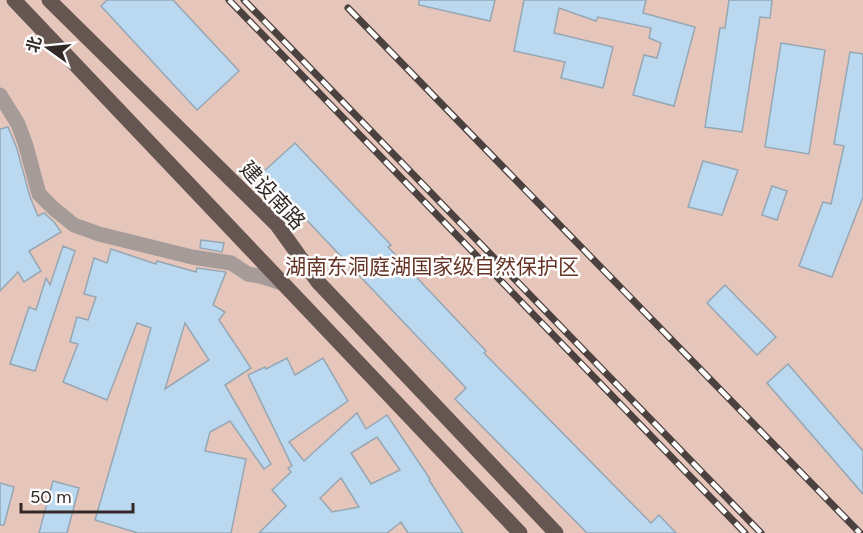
<svg xmlns="http://www.w3.org/2000/svg" width="863" height="533" font-family="Figtree,'Noto Sans SC',sans-serif">
  <rect width="100%" height="100%" fill="#feece6"/>
  <!-- green -->
  <rect fill="#e6c5bb" x="0" y="0" width="863" height="533"/>
  <!-- building -->
  <g fill="#bad8f0" stroke="#96a7b4" stroke-width="1.5" fill-rule="evenodd">
    <path d="M 107,0 L 173,0 L 239,71 L 197,110 L 101,6 Z"/>
    <path d="M 419,0 L 495,0 L 490,21 L 419,5 Z"/>
    <path d="M 524,0 L 646,0 L 643,13 L 695,27 L 674,106 L 633,95 L 644,55 L 657,58 L 661,43 L 649,38 L 651,28 L 598,17 L 596,21 L 559,8 L 554,33 L 613,47 L 603,88 L 561,78 L 565,62 L 514,51 Z"/>
    <path d="M 729,0 L 772,0 L 770,18 L 760,17 L 742,132 L 705,127 L 720,28 L 725,28 Z"/>
    <path d="M 781,43 L 825,50 L 809,154 L 765,147 Z"/>
    <path d="M 850,52 L 863,54 L 863,197 L 832,277 L 799,266 L 823,202 L 831,204 L 844,146 L 834,144 Z"/>
    <path d="M 8,127 L 17,149 L 30,197 L 38,216 L 44,213 L 54,222 L 61,232 L 29,251 L 41,271 L 24,282 L 18,272 L 0,291 L 0,129 Z"/>
    <path d="M 295,143 L 391,245 L 388,247 L 486,351 L 484,353 L 651,523 L 659,515 L 676,533 L 587,533 L 455,399 L 466,388 L 262,173 Z"/>
    <path d="M 703,161 L 738,170 L 722,215 L 688,207 Z"/>
    <path d="M 772,186 L 787,191 L 777,220 L 762,215 Z"/>
    <path d="M 201,240 L 224,243 L 222,252 L 200,248 Z"/>
    <path d="M 63,246 L 75,251 L 35,371 L 10,364 L 29,307 L 36,310 L 46,278 L 50,285 Z"/>
    <path d="M 111,249 L 156,264 L 157,261 L 196,272 L 197,268 L 226,272 L 213,305 L 225,312 L 219,320 L 251,368 L 225,385 L 271,464 L 264,469 L 230,421 L 210,432 L 205,451 L 246,459 L 231,533 L 138,533 L 95,520 L 151,328 L 137,323 L 107,400 L 63,382 L 78,344 L 70,342 L 77,317 L 88,320 L 96,297 L 84,294 L 94,258 L 107,263 ZM 185,323 L 209,360 L 165,389 Z"/>
    <path d="M 725,285 L 776,337 L 757,355 L 707,303 Z"/>
    <path d="M 287,358 L 295,375 L 323,358 L 348,401 L 289,442 L 304,461 L 357,413 L 366,429 L 387,415 L 430,479 L 429,480 L 463,533 L 408,533 L 401,522 L 387,533 L 259,533 L 286,506 L 272,490 L 291,472 L 288,468 L 292,466 L 248,375 L 265,367 L 266,369 ZM 377,437 L 400,470 L 371,484 L 351,453 ZM 341,478 L 359,507 L 332,512 L 320,498 Z"/>
    <path d="M 788,364 L 863,451 L 863,494 L 767,383 Z"/>
    <path d="M 53,481 L 79,488 L 67,533 L 39,533 Z"/>
    <path d="M 0,483 L 14,487 L 4,525 L 0,525 Z"/>
  </g>
  <g fill="none" stroke-linecap="round" stroke-linejoin="round">
    <!-- minor -->
    <path stroke="#a59b98" stroke-width="15" d="M 0,95 L 18,124 L 26,146 L 39,194 L 53,208 L 74,225 L 99,234 L 192,257 L 231,263 L 248,274 L 260,276 L 284,284"/>
    <!-- primary -->
    <g stroke="#665651" stroke-width="15">
      <path d="M 14,0 L 520,533"/>
      <path d="M 49,0 L 277,225 L 318,282 L 556,533"/>
    </g>
    <!-- rail casing -->
    <g stroke="#4b413e" stroke-width="7">
      <g id="rail">
        <path d="M 229,0 L 745,533"/>
        <path d="M 244,0 L 761,533"/>
        <path d="M 348,8 L 860,533"/>
      </g>
    </g>
    <!-- rail -->
    <use href="#rail" stroke="#fdfdfd" stroke-width="4.5" stroke-dasharray="14" stroke-linecap="butt"/>
  </g>
  <g text-anchor="middle" dominant-baseline="central" stroke-width="5" stroke-linejoin="round" paint-order="stroke">
    <!-- street labels -->
    <g font-size="21" fill="#332a28" stroke="#fdfdfd">
      <text transform="translate(273 195) rotate(47)">建设南路</text>
    </g>
    <!-- park labels -->
    <g font-size="21" fill="#663425" stroke="#fdfdfd">
      <text x="432" y="266">湖南东洞庭湖国家级自然保护区</text>
    </g>
  </g>
  <!-- north arrow -->
  <g transform="translate(48 48) rotate(285)" stroke="#fdfdfd" stroke-width="4.5" paint-order="stroke">
  <path d="M0-4.5L10 22L0 15L-10 22Z" fill="#332a28"/>
  <text y="-9" font-size="16" font-weight="bold" text-anchor="middle" fill="#332a28">北</text>
  </g>
  <!-- scale -->
  <path d="M21 503v9h112v-9" fill="none" stroke="#332a28" stroke-width="3"/>
  <text x="30" y="503" font-size="18" fill="#332a28" stroke="#fdfdfd" stroke-width="4.5" paint-order="stroke">50 m</text>
</svg>
